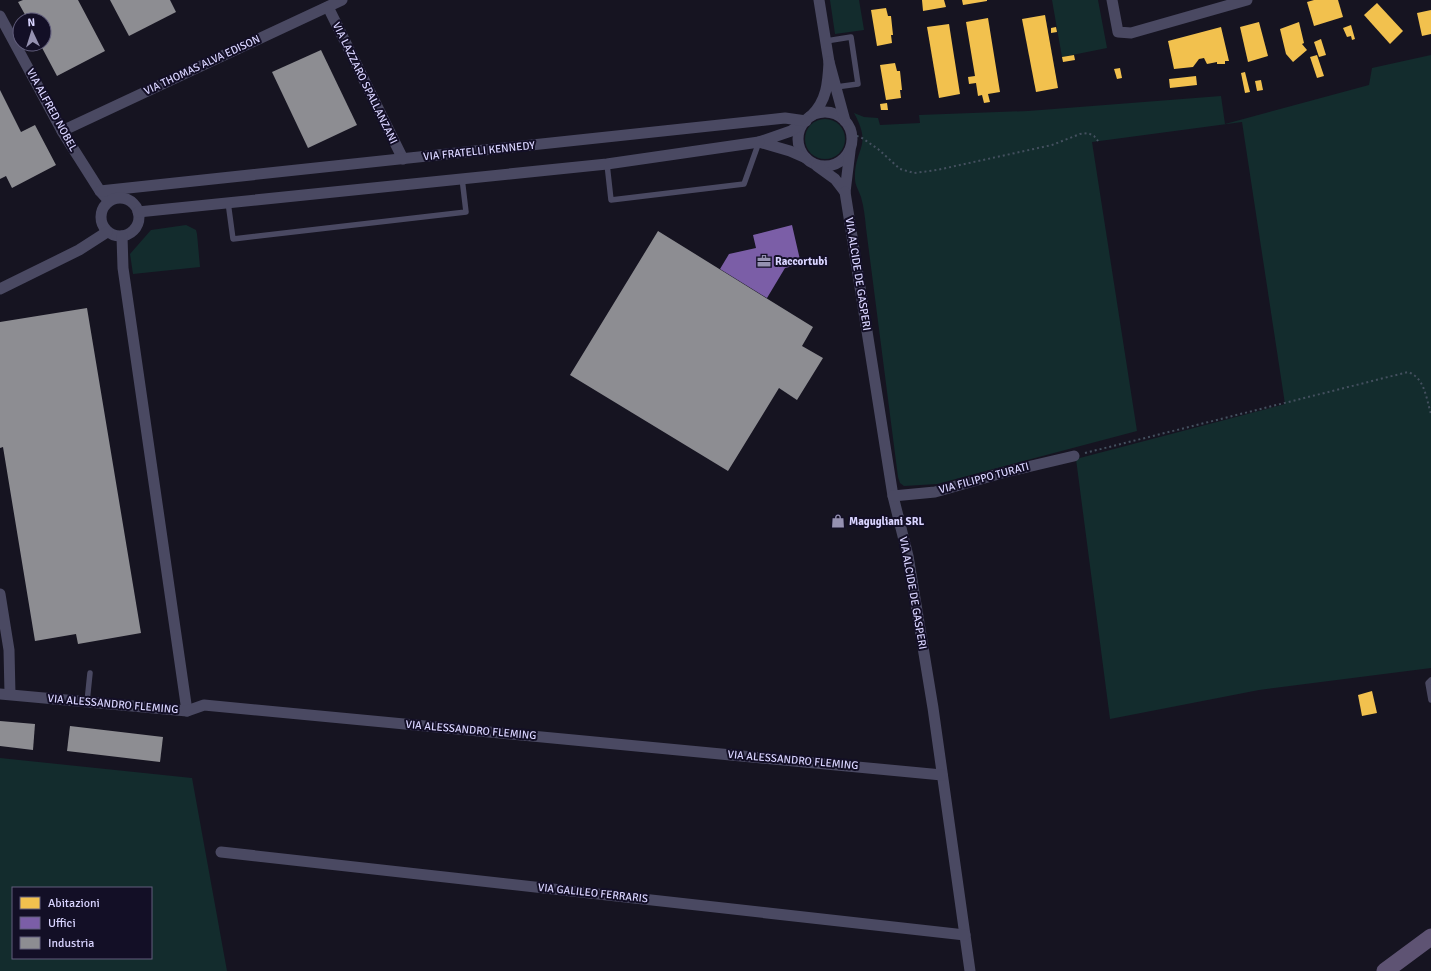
<svg xmlns="http://www.w3.org/2000/svg" width="1431" height="971" font-family="Signika,sans-serif">
  <rect width="100%" height="100%" fill="#161421"/>
  <!-- green -->
  <g fill="#132c2d" fill-rule="evenodd">
    <path d="M 830,0 L 859,0 L 864,30 L 835,34 Z"/>
    <path d="M 1052,0 L 1098,0 L 1107,48 L 1062,57 Z"/>
    <path d="M 1431,55 L 1431,668 L 1259,690 L 1110,719 L 1076,459 L 1285,404 L 1242,122 L 1092,142 L 1137,431 L 937,484 L 904,486 L 900,483 L 898,477 L 866,228 C 865,218 864,207 861,197 C 859,191 855,185 855,179 C 854,148 873,147 854,113 L 864,117 L 878,118 L 880,125 L 920,123 L 919,115 L 1028,111 L 1221,96 L 1225,124 L 1369,85 L 1372,68 Z"/>
    <circle cx="825" cy="139" r="20"/>
    <path d="M 186,225 L 196,230 L 197,234 L 200,267 L 133,274 L 130,254 L 151,230 Z"/>
    <path d="M 0,758 L 192,778 L 227,971 L 0,971 ZM 13,888 L 151,888 L 151,958 L 13,958 Z"/>
  </g>
  <!-- homes -->
  <g fill="#f2c14e">
    <path d="M 922,0 L 944,0 L 946,7 L 923,11 Z"/>
    <path d="M 962,0 L 987,0 L 987,1 L 963,5 Z"/>
    <path d="M 1314,0 L 1338,0 L 1343,17 L 1314,26 L 1307,2 Z"/>
    <path d="M 1377,3 L 1403,31 L 1390,44 L 1364,15 Z"/>
    <path d="M 886,8 L 888,16 L 891,16 L 893,35 L 891,35 L 892,43 L 877,46 L 871,10 Z"/>
    <path d="M 1431,10 L 1431,34 L 1422,36 L 1417,13 Z"/>
    <path d="M 1045,15 L 1058,88 L 1036,92 L 1022,19 Z"/>
    <path d="M 988,18 L 1000,92 L 988,94 L 990,102 L 984,103 L 982,95 L 978,96 L 976,83 L 969,84 L 968,77 L 975,76 L 966,22 Z"/>
    <path d="M 1259,22 L 1268,56 L 1248,62 L 1240,27 Z"/>
    <path d="M 1299,22 L 1304,43 L 1302,44 L 1307,50 L 1293,62 L 1286,54 L 1280,29 Z"/>
    <path d="M 949,24 L 960,94 L 939,98 L 927,27 Z"/>
    <path d="M 1351,25 L 1355,39 L 1352,40 L 1351,36 L 1347,37 L 1343,28 Z"/>
    <path d="M 1056,27 L 1057,32 L 1051,33 L 1051,28 Z"/>
    <path d="M 1221,27 L 1229,61 L 1225,61 L 1225,64 L 1217,64 L 1217,62 L 1207,64 L 1204,58 L 1199,59 L 1193,67 L 1174,69 L 1168,41 Z"/>
    <path d="M 1321,39 L 1326,55 L 1319,57 L 1314,42 Z"/>
    <path d="M 1074,55 L 1075,60 L 1063,62 L 1062,57 Z"/>
    <path d="M 1317,55 L 1324,76 L 1317,78 L 1310,57 Z"/>
    <path d="M 895,63 L 897,71 L 900,71 L 902,90 L 900,90 L 901,98 L 886,100 L 880,65 Z"/>
    <path d="M 1120,68 L 1122,78 L 1117,79 L 1114,69 Z"/>
    <path d="M 1245,72 L 1250,92 L 1245,93 L 1241,73 Z"/>
    <path d="M 1196,76 L 1197,85 L 1170,88 L 1169,79 Z"/>
    <path d="M 1261,80 L 1263,90 L 1257,91 L 1255,81 Z"/>
    <path d="M 887,103 L 888,110 L 881,110 L 880,104 Z"/>
    <path d="M 1372,691 L 1377,713 L 1362,716 L 1358,695 Z"/>
  </g>
  <!-- offices -->
  <path fill="#7b5ea7" d="M 792,225 L 801,264 L 785,268 L 767,298 L 720,269 L 729,254 L 756,248 L 753,235 Z"/>
  <!-- industry -->
  <g fill="#8d8d92">
    <path d="M 23,0 L 78,0 L 105,51 L 57,76 L 40,44 L 44,44 L 44,20 L 28,20 L 18,2 Z"/>
    <path d="M 110,0 L 170,0 L 176,12 L 129,36 Z"/>
    <path d="M 321,50 L 357,125 L 308,148 L 272,72 Z"/>
    <path d="M 0,90 L 21,132 L 35,125 L 56,165 L 12,188 L 6,176 L 0,179 Z"/>
    <path d="M 658,231 L 813,327 L 802,346 L 823,358 L 797,400 L 779,388 L 728,471 L 570,375 Z"/>
    <path d="M 87,308 L 141,633 L 78,644 L 76,634 L 35,641 L 3,447 L 0,448 L 0,322 Z"/>
    <path d="M 0,721 L 35,724 L 33,750 L 0,746 Z"/>
    <path d="M 70,726 L 163,737 L 160,762 L 67,751 Z"/>
  </g>
  <g fill="none" stroke-linecap="round" stroke-linejoin="round">
    <!-- path -->
    <g stroke="#44505f" stroke-width="2" stroke-dasharray="2 3" stroke-linecap="butt">
      <path d="M 852,134 L 862,138 L 878,149 L 900,169 L 914,173 L 937,170 L 1052,145 L 1080,134 L 1088,133 L 1094,136 L 1098,141"/>
      <path d="M 1085,453 L 1408,372 C 1425,378 1426,398 1431,414"/>
    </g>
    <!-- lane -->
    <g stroke="#4a4962" stroke-width="5.5">
      <path d="M 826,41 L 851,37 L 858,84 L 836,87"/>
      <path d="M 607,164 L 611,200 L 744,184 L 759,142"/>
      <path d="M 228,202 L 233,239 L 466,212 L 462,178"/>
      <path d="M 1431,680 L 1428,683 L 1431,700"/>
      <path d="M 87,702 L 90,673"/>
    </g>
    <!-- street -->
    <g stroke="#4a4962" stroke-width="11">
      <path d="M 819,0 L 829,62"/>
      <path d="M 1112,0 L 1118,32 L 1131,33 L 1247,0"/>
      <path d="M 328,7 L 403,159"/>
      <path d="M 0,16 L 62,131 L 100,191 L 109,201"/>
      <circle cx="825" cy="139" r="27"/>
      <path d="M 811,116 C 827,101 828,82 829,62 L 845,121"/>
      <path d="M 804,122 L 791,131 L 759,142 L 790,151 L 806,158"/>
      <path d="M 62,131 L 342,0"/>
      <path d="M 817,166 L 835,179 L 845,192 L 850,151"/>
      <path d="M 100,191 L 785,118 L 806,121"/>
      <path d="M 845,192 L 893,496 L 908,556 L 933,708 L 970,971"/>
      <circle cx="120" cy="217" r="19"/>
      <path d="M 138,212 L 607,164 L 759,142"/>
      <path d="M 122,236 L 123,268 L 187,711"/>
      <path d="M 0,289 L 79,250 L 107,232"/>
      <path d="M 893,496 L 935,492 L 1002,473 L 1074,456"/>
      <path d="M 0,594 L 9,650 L 10,694"/>
      <path d="M 0,694 L 187,711 L 204,705 L 942,775"/>
      <path d="M 221,852 L 965,935"/>
    </g>
    <!-- primary -->
    <path stroke="#5e5373" stroke-width="17" d="M 1385,971 L 1431,937"/>
  </g>
  <!-- icons -->
  <defs>
    <g id="office-bare" transform="scale(1.08)"><path d="M-6-3h4V-5.5h4V-3h4V5H-6ZM-1-4.5V-3h2v-1.5ZM-6 0V1H6V0Z" fill="#9591b1" stroke="#130f26" stroke-width="2.5" paint-order="stroke"/></g>
    <g id="shop-bare" transform="scale(1.08)"><path d="M-5-2.5h2.3a2.7 3.5 0 0 1 5.4 0H5L5.5 6h-11ZM-1.5-2.5h3a1.5 2.3 0 0 0-3 0Z" fill="#9591b1" stroke="#130f26" stroke-width="2.5" paint-order="stroke"/></g>
  </defs>
  <g fill-rule="evenodd">
    <use href="#office-bare" x="764" y="261"/>
    <use href="#shop-bare" x="838" y="521"/>
  </g>
  <g text-anchor="middle" dominant-baseline="central" stroke-width="4" stroke-linejoin="round" paint-order="stroke">
    <!-- street labels -->
    <g font-size="11" fill="#d9d4ff" stroke="#130f26">
      <text transform="translate(202 65) rotate(-25)">VIA THOMAS ALVA EDISON</text>
      <text transform="translate(365 83) rotate(64)">VIA LAZZARO SPALLANZANI</text>
      <text transform="translate(52 110) rotate(61)">VIA ALFRED NOBEL</text>
      <text transform="translate(479 151) rotate(-6)">VIA FRATELLI KENNEDY</text>
      <text transform="translate(858 274) rotate(81)">VIA ALCIDE DE GASPERI</text>
      <text transform="translate(984 478) rotate(-15)">VIA FILIPPO TURATI</text>
      <text transform="translate(913 593) rotate(80)">VIA ALCIDE DE GASPERI</text>
      <text transform="translate(113 704) rotate(5)">VIA ALESSANDRO FLEMING</text>
      <text transform="translate(471 730) rotate(5)">VIA ALESSANDRO FLEMING</text>
      <text transform="translate(793 760) rotate(5)">VIA ALESSANDRO FLEMING</text>
      <text transform="translate(593 893) rotate(6)">VIA GALILEO FERRARIS</text>
    </g>
    <!-- poi labels -->
    <g font-size="11" font-weight="bold" fill="#d9d4ff" stroke="#130f26" text-anchor="start">
      <text x="775" y="261">Raccortubi</text>
      <text x="849" y="521">Magugliani SRL</text>
    </g>
  </g>
  <!-- legend -->
  <rect x="12" y="887" width="140" height="72" fill="#130f26" stroke="#625e7d"/>
  <rect x="20" y="897" width="20" height="12" fill="#f2c14e" stroke="#625e7d"/>
  <text x="48" y="907" font-size="12" fill="#d9d4ff">Abitazioni</text>
  <rect x="20" y="917" width="20" height="12" fill="#7b5ea7" stroke="#625e7d"/>
  <text x="48" y="927" font-size="12" fill="#d9d4ff">Uffici</text>
  <rect x="20" y="937" width="20" height="12" fill="#8d8d92" stroke="#625e7d"/>
  <text x="48" y="947" font-size="12" fill="#d9d4ff">Industria</text>
  <!-- north arrow -->
  <g transform="translate(32 32) rotate(356)"><circle r="19" fill="#130f26" stroke="#625e7d"/>
  <path d="M0-3L7 15L0 10L-7 15Z" fill="#9591b1"/>
  <text y="-6" font-size="11" font-weight="bold" text-anchor="middle" fill="#d9d4ff">N</text>
  </g>
</svg>
